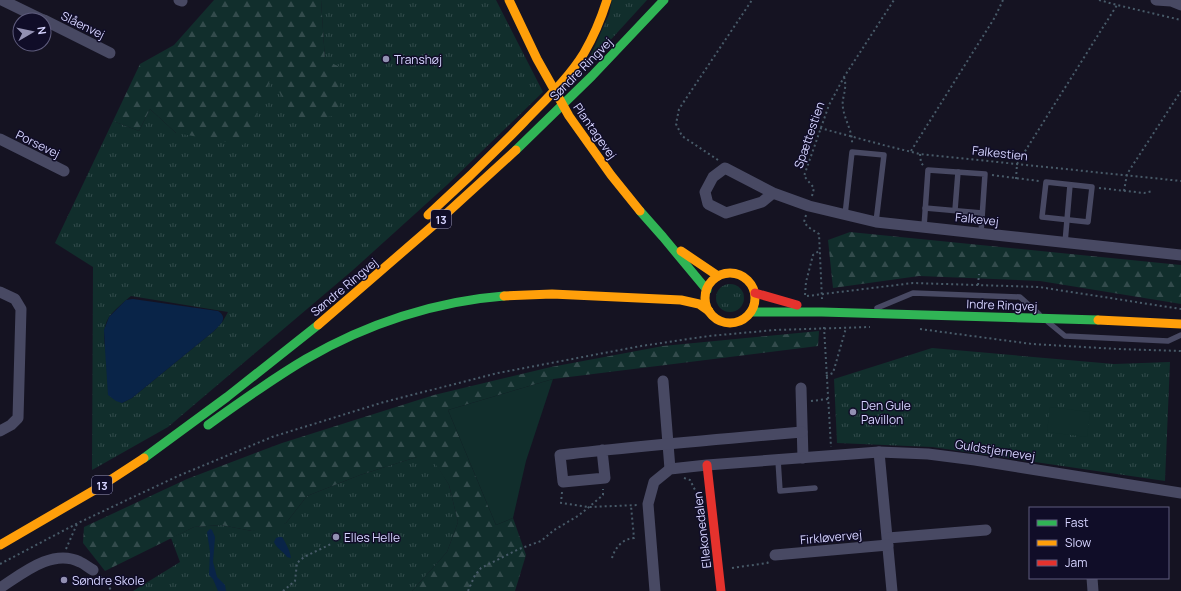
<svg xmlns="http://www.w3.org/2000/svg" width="1181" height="591" font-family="Manrope,sans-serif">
  <defs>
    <pattern id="grass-tufts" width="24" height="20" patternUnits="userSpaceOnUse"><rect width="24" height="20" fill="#112e2c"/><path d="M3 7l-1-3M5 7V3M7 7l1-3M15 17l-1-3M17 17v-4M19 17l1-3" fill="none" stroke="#334b4c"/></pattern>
    <pattern id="forest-firs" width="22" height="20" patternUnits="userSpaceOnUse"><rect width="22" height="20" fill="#112e2c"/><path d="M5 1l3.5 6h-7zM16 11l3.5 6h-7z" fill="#334b4c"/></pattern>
  </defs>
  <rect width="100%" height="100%" fill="#151322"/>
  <!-- grass -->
  <g fill="url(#grass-tufts)" fill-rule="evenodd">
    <path d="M 321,0 L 496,0 L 543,92 L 447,185 L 353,270 L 168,427 L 92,470 L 93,267 L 55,243 L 113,121 L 139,131 L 150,109 L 176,133 L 271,78 L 325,60 ZM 131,296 L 228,312 L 223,321 L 214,331 L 132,398 L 122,403 C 115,382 95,338 109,317 C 113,311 125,301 131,296 Z"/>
    <path d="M 612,0 L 647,0 L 585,68 L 609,14 Z"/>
    <circle cx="730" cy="298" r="14"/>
    <path d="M 932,348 L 1114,364 L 1170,362 L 1165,481 L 932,447 L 837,443 L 834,379 Z"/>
    <path d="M 417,457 L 432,457 L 449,485 L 458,522 L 447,552 L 412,591 L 133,591 L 180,562 L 171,538 L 194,527 L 221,525 L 252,531 L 286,523 L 307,496 L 360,475 Z"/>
  </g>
  <!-- forest -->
  <g fill="url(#forest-firs)">
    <path d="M 214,0 L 321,0 L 325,60 L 340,67 L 339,115 L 297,122 L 271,78 L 244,145 L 176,133 L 150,109 L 139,131 L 113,121 L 140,64 L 174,45 Z"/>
    <path d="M 850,232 L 1181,265 L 1181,304 L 1040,281 L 919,276 L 833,288 L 828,240 Z"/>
    <path d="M 819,331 L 818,346 L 553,379 L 448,410 L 496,525 L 513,518 L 526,555 L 515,591 L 412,591 L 447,552 L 458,522 L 449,485 L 431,457 L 417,457 L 360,475 L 307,496 L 286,523 L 270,530 L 252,531 L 221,525 L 194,527 L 105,571 L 83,543 L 84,527 L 187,479 L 282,443 L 434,395 L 551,367 L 663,346 Z"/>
  </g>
  <!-- garden -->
  <g fill="#112e2c">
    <path d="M 553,379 L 526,461 L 513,518 L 496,525 L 448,410 Z"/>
    <path d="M 1050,407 L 1090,412 L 1087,437 L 1047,432 Z"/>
  </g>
  <!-- water -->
  <g fill="#092448">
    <path d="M 133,299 L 218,311 C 229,318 220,325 214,331 L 132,398 L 122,403 L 116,401 L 108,395 L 105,349 L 104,330 L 109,317 L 126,300 Z"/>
    <path d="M 210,529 L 212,530 L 215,537 L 213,562 L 217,577 L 225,585 L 226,591 L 218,591 L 213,579 L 209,575 L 210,552 L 207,532 Z"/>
    <path d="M 279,537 L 282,537 C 286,543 290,551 291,558 L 287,557 C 283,551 276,548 274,542 L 276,538 Z"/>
  </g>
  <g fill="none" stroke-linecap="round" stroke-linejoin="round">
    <!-- path -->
    <g stroke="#485b69" stroke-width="2" stroke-dasharray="2 3" stroke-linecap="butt">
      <path d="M 1099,0 L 1117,5 L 1181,20"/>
      <path d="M 844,77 C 848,89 841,98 843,108 C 845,121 853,132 852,145"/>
      <path d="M 820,128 L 887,146 L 920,154 L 1181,181"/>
      <path d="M 911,151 L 995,17 L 1003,0"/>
      <path d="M 920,154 L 921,163 L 923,165"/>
      <path d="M 718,160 L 682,136 L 676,124 L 679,109 L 752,0"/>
      <path d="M 992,175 L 1039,181"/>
      <path d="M 1016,179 L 1017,164 L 1117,5"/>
      <path d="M 1099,188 L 1144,193 L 1153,191"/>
      <path d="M 1124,191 L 1127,174 L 1181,91"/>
      <path d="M 812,196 L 814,188 L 804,176 L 829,105 L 844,77 L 894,0"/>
      <path d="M 806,215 L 804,222 L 808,227 L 819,234 L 822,299"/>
      <path d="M 978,285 L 979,274"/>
      <path d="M 805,295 L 806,282 L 813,255 L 819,251"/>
      <path d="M 807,296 L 913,283 L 1039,287 L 1181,309"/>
      <path d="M 824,327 L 831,447"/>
      <path d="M 920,329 L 1032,344 L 1118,349 L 1181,351"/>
      <path d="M 826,376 L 833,373 L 846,328"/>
      <path d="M 811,401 L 828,399"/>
      <path d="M 684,478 L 690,480 L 696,492"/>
      <path d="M 562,492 L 561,503 L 589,507 L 639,505"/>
      <path d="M 66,549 L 77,524"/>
      <path d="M 612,558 C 615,548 622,539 634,538 L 631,506"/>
      <path d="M 0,564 L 78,523 L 178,476 L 272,437 L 384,402 L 498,373 L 641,346 L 709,336 L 775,330 L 870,327"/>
      <path d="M 732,568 L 767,563 L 769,562"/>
      <path d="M 100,576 L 112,591"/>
      <path d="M 283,591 L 295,581 L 297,563 L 304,557 L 331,544"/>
      <path d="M 468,591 L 475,575 L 481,568 L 519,549 L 541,541 L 554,530 L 578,516 L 589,507 L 603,495 L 603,489"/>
    </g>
    <!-- lane -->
    <g stroke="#484963" stroke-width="5.5">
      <path d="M 1046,182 L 1092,187 L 1088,222 L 1042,217 Z"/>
      <path d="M 925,208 L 982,213"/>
      <path d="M 955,210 L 958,172"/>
      <path d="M 845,215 L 852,152 L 884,155 L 876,222"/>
      <path d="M 924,227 L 928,170 L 985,174 L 981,233"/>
      <path d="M 1065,243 L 1070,185"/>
      <path d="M 877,308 L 913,293 L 1020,297 L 1039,314"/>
      <path d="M 1048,322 L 1065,336 L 1168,341 L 1181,335"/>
      <path d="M 778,460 L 780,491 L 815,488"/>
    </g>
    <!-- street -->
    <g stroke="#484963" stroke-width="11">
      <path d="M 2,0 L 43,20"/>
      <path d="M 179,0 L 182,1"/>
      <path d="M 1156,0 L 1171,1 L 1181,5"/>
      <path d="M 44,20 L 110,53"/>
      <path d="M 0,139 L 64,171"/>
      <path d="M 773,193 L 762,202 L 726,213 L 708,204 L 705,192 L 713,177 L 725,168 L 773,193 L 809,206 L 876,222 L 1181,255"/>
      <path d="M 0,292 L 15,299 L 21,309 L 18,418 L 11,425 L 0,431"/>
      <path d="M 663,381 L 670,469"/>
      <path d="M 801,388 L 803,458"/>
      <path d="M 602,450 L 605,478 L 563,482 L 560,455 C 640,446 721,439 802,432"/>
      <path d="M 879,452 L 892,591"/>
      <path d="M 888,538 L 986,530"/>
      <path d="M 775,555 L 888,545"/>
      <path d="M 1092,578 L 1093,591"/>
      <path d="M 0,588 C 22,574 52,548 80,562 C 85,564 89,568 93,570"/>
      <path d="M 655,591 L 648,504 L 654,482 L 670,469 L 707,465 L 879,452 L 928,454 L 975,460 L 1181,493"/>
    </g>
    <!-- fast -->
    <g stroke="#30b455" stroke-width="9">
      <path d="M 516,150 L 592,76 L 664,0"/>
      <path d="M 640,211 L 663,237 L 707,290"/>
      <path d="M 751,312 L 822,312 L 1098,320"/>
      <path d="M 208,425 C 240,402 272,379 306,359 C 366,324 436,301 504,296"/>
      <path d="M 144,458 L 227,397 L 318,325"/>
    </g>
    <!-- slow -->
    <g stroke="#ff9f0a" stroke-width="9">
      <path d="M 509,0 L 537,59 L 569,116 L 611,175 L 640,211"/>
      <path d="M 428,215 C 461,185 493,154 524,122 C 545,100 568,79 584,53 C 594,36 601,19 607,0"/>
      <path d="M 681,251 L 718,276"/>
      <circle cx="730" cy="298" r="25"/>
      <path d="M 504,296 L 552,294 L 681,300 L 699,304 L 709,311"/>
      <path d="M 1098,320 L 1181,324"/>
      <path d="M 318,325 L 436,223 L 516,150"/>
      <path d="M 0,545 L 98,488 L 144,458"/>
    </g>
    <!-- jam -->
    <g stroke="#e5322d" stroke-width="9">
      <path d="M 755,293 L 797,305"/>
      <path d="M 707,465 L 721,591"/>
    </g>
  </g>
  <!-- markers -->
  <g fill="#9290b2" stroke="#100d28" stroke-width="1.5">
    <circle cx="386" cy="59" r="4"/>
    <circle cx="853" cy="412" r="4"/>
    <circle cx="336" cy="537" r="4"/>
    <circle cx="64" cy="580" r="4"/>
  </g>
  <g text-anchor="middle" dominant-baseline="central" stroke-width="3" stroke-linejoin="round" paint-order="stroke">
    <!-- shield labels -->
    <g fill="#100d28" stroke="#9b98be" stroke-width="1">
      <rect x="431" y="210" width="20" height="18" rx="3"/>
      <rect x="92" y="476" width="20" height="18" rx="3"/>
    </g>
    <g font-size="11" font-weight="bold" fill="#d6d4ff">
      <text x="441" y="219">13</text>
      <text x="102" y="485">13</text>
    </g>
    <!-- street labels -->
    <g font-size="12" fill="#d6d4ff" stroke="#100d28">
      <text transform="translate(83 25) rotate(26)">Slåenvej</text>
      <text transform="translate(581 69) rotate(-45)">Søndre Ringvej</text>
      <text transform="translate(595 131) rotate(55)">Plantagevej</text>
      <text transform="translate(809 135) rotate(-71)">Spættestien</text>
      <text transform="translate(38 144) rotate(26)">Porsevej</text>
      <text transform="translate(1000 153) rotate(6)">Falkestien</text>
      <text transform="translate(977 219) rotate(6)">Falkevej</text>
      <text transform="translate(344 287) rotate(-40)">Søndre Ringvej</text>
      <text transform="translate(1002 305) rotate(2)">Indre Ringvej</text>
      <text transform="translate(995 450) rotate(9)">Guldstjernevej</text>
      <text transform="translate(702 530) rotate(-97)">Ellekonedalen</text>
      <text transform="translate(831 537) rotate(-5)">Firkløvervej</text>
    </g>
    <!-- poi labels -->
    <g font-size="12" fill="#d6d4ff" stroke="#100d28" text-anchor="start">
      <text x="394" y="59">Transhøj</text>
      <text x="861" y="405">Den Gule<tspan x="861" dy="14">Pavillon</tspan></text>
      <text x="344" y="537">Elles Helle</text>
      <text x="72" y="580">Søndre Skole</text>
    </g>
  </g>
  <!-- legend -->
  <rect x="1029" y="507" width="140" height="72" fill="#100d28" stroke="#5f5d7e"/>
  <rect x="1037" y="520" width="20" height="6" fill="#30b455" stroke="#5f5d7e"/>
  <text x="1065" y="527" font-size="12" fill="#d6d4ff">Fast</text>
  <rect x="1037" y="540" width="20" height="6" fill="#ff9f0a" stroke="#5f5d7e"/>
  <text x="1065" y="547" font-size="12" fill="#d6d4ff">Slow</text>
  <rect x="1037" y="560" width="20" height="6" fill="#e5322d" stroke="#5f5d7e"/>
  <text x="1065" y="567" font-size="12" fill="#d6d4ff">Jam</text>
  <!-- north arrow -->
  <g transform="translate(32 32) rotate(81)"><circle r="19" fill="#100d28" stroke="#5f5d7e"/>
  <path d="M0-3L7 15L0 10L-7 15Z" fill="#9290b2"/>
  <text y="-6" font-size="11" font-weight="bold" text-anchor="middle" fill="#d6d4ff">N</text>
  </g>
</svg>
